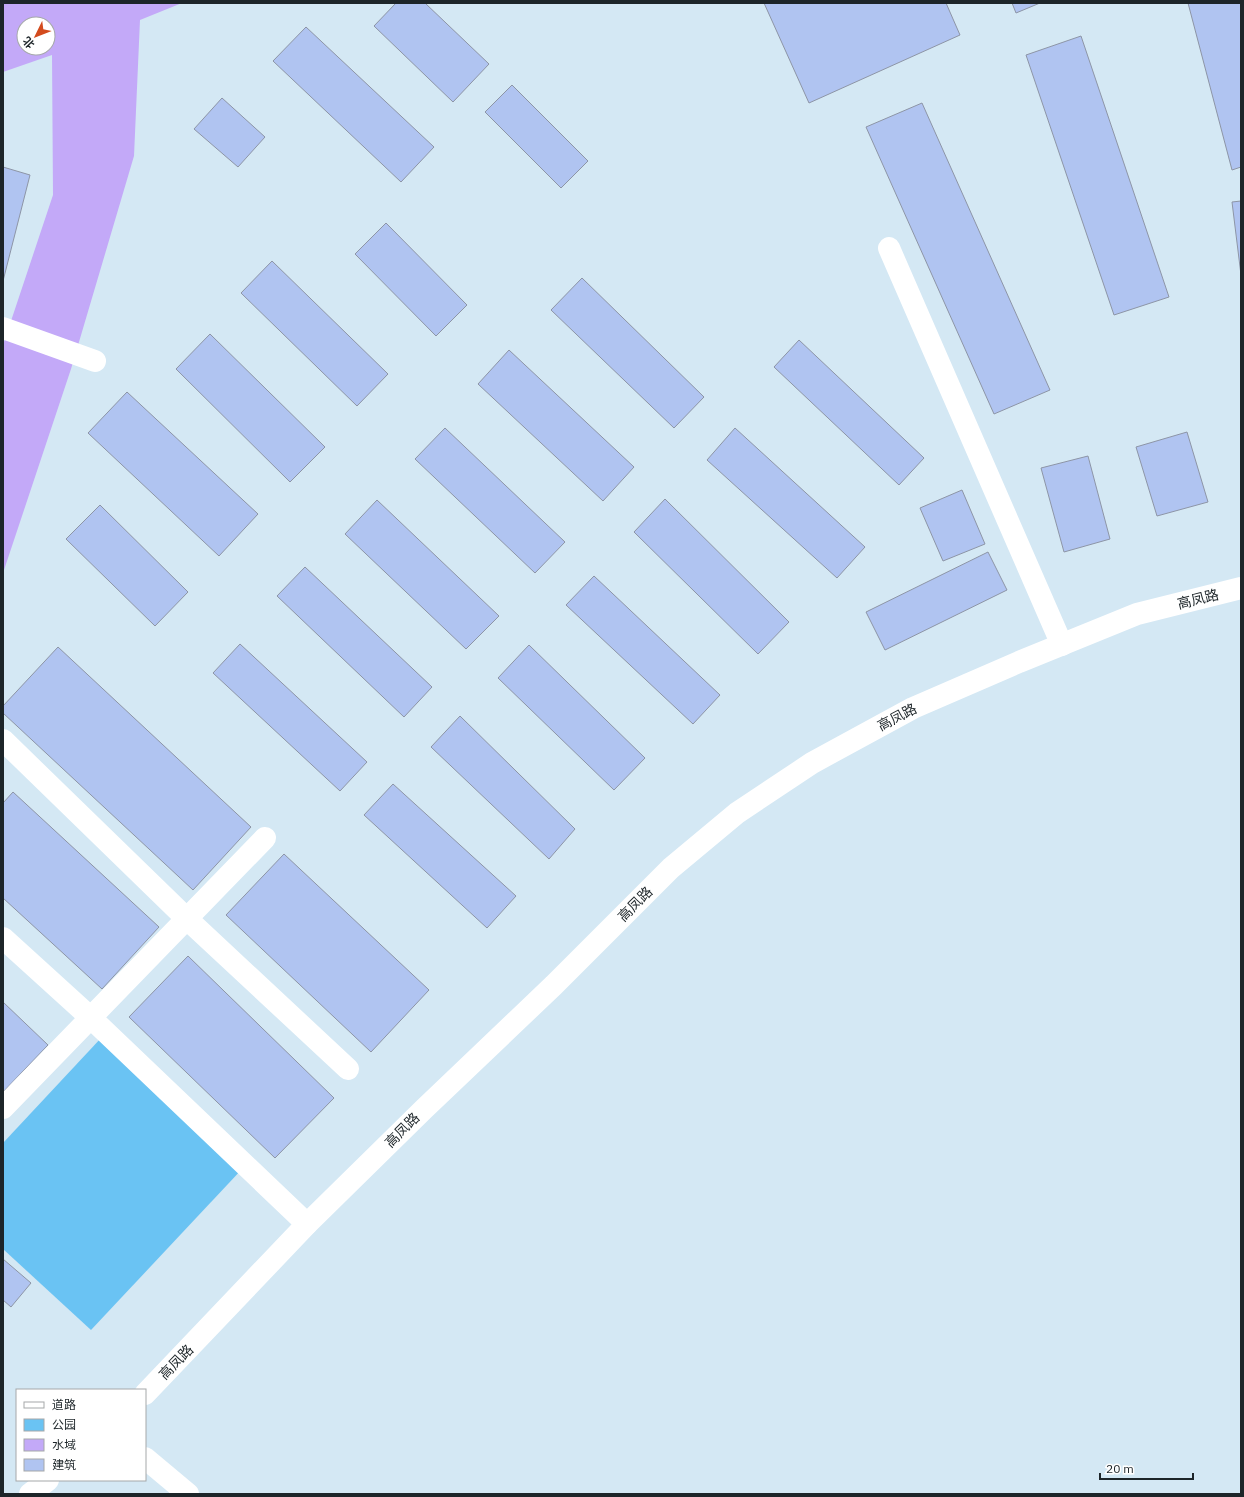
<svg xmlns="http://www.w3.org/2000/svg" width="1244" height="1497" font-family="'IBM Plex Sans','Noto Sans SC',sans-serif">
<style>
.green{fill:#6ac3f3}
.water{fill:#c3a9f8;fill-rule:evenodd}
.building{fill:#b0c4f1;stroke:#8d95a6}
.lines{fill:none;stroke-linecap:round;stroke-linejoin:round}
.street{stroke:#fff;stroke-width:22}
.secondary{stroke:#fff;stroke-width:22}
.labels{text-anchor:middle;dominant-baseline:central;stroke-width:4;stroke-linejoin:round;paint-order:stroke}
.street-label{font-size:14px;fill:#1d2529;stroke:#fff}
</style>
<rect width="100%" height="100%" fill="#d4e8f4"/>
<path class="green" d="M 102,1037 L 243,1168 L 91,1330 L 3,1249 L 3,1143 Z"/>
<path class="water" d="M 3,3 L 182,3 L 140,20 L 134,156 L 71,369 L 3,573 L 3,345 L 53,195 L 52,55 L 3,72 ZM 24,24 L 48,24 L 48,48 L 24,48 Z"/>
<g class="building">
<path d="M 396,3 L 425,3 L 489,64 L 453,102 L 374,26 Z"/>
<path d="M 764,3 L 946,3 L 960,35 L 809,103 Z"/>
<path d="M 1012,3 L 1040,3 L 1016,13 Z"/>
<path d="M 1188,3 L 1241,3 L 1241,167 L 1232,170 Z"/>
<path d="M 306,27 L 434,147 L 401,182 L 273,61 Z"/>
<path d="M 1081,36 L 1169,297 L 1114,315 L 1026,55 Z"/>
<path d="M 512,85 L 588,161 L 561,188 L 485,112 Z"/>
<path d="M 222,98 L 265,137 L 238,167 L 194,129 Z"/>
<path d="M 922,103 L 1050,390 L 994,414 L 866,127 Z"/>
<path d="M 3,167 L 30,175 L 3,281 Z"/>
<path d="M 1241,201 L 1241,275 L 1232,202 Z"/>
<path d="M 386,223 L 467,305 L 436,336 L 355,254 Z"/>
<path d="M 272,261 L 388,374 L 357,406 L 241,293 Z"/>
<path d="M 582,278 L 704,397 L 674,428 L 551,310 Z"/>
<path d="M 210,334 L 325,447 L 290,482 L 176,369 Z"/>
<path d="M 799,340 L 924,458 L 899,485 L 774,367 Z"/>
<path d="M 509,350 L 634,467 L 603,501 L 478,384 Z"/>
<path d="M 127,392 L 258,514 L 219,556 L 88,433 Z"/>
<path d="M 445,428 L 565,542 L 535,573 L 415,459 Z"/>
<path d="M 735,428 L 865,547 L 837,578 L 707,460 Z"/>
<path d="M 1187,432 L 1208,502 L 1157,516 L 1136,447 Z"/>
<path d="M 1088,456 L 1110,539 L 1064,552 L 1041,468 Z"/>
<path d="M 962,490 L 985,544 L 943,561 L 920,508 Z"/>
<path d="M 665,499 L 789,622 L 758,654 L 634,532 Z"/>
<path d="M 377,500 L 499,616 L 466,649 L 345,534 Z"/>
<path d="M 100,505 L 188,592 L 155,626 L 66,539 Z"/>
<path d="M 988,552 L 1007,590 L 885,650 L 866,612 Z"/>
<path d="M 305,567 L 432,687 L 404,717 L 277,596 Z"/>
<path d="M 594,576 L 720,695 L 693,724 L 566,605 Z"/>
<path d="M 240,644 L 367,762 L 340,791 L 213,673 Z"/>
<path d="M 529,645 L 645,758 L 614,790 L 498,678 Z"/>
<path d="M 58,647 L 251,827 L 193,890 L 3,713 L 3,706 Z"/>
<path d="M 460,716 L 575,829 L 549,859 L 431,747 Z"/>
<path d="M 393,784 L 516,896 L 487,928 L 364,815 Z"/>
<path d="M 13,792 L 159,927 L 102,989 L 3,898 L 3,803 Z"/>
<path d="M 284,854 L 429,990 L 371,1052 L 226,915 Z"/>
<path d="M 188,956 L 334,1098 L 275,1158 L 129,1017 Z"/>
<path d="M 3,1002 L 48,1045 L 3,1092 Z"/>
<path d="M 3,1259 L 31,1283 L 11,1307 L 3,1300 Z"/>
</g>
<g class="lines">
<g class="street">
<path d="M 889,248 L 1062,645"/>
<path d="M 3,328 L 95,361"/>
<path d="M 3,740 L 186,918 L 348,1069"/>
<path d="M 3,938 L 91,1018 L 307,1224"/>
<path d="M 3,1108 L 265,838"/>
<path d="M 145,1458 L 188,1494"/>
</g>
<g class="secondary">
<path d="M 145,1394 L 307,1224 L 424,1109 L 554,985 L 671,868 L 737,813 L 812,763 L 913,708 L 1019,662 L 1137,614 L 1241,588"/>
<path d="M 30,1494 L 48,1480"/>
</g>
</g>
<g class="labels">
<g class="street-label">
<text transform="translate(1198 599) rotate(-14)">高凤路</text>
<text transform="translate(897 717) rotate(-28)">高凤路</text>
<text transform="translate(635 904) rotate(-45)">高凤路</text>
<text transform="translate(402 1130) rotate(-45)">高凤路</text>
<text transform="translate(176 1362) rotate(-46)">高凤路</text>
</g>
</g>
<rect width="1244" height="1497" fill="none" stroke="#1d2529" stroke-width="8"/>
<rect x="16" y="1389" width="130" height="92" fill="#ffffff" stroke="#a5a8a9"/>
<rect x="24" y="1402" width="20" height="6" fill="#ffffff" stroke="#a5a8a9"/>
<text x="52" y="1409" font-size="12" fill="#1d2529">道路</text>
<rect x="24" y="1419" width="20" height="12" fill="#6ac3f3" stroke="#a5a8a9"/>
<text x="52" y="1429" font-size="12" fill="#1d2529">公园</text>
<rect x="24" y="1439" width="20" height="12" fill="#c3a9f8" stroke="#a5a8a9"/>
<text x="52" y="1449" font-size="12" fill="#1d2529">水域</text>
<rect x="24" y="1459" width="20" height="12" fill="#b0c4f1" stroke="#a5a8a9"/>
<text x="52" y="1469" font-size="12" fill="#1d2529">建筑</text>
<g transform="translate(36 36) rotate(227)"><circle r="19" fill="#ffffff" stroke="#a5a8a9"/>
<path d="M0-3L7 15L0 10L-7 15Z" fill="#d34b1e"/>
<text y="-6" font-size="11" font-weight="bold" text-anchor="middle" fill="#1d2529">北</text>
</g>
<path d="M1100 1473v6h93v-6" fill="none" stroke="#1d2529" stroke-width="2"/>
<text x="1106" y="1473" font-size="12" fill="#1d2529" stroke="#ffffff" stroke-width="3" paint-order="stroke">20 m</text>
</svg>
